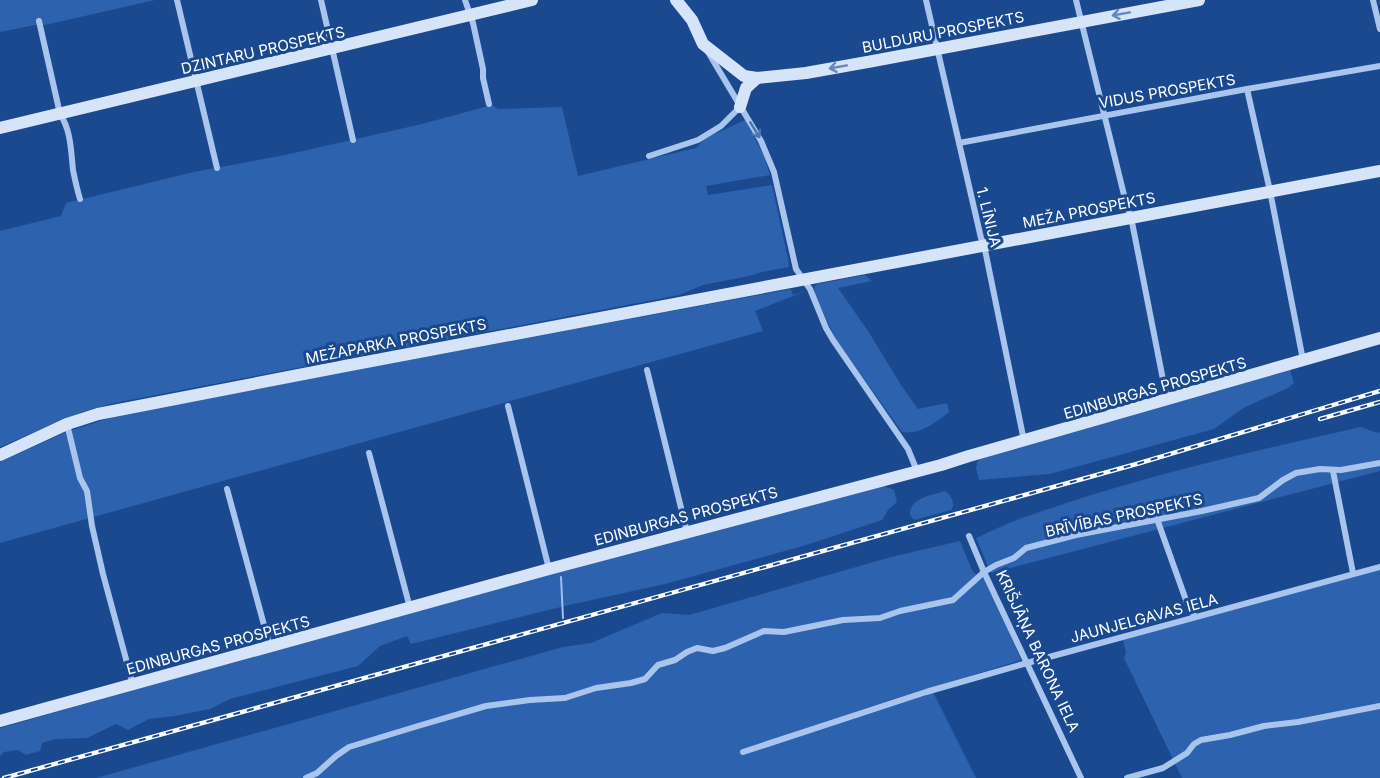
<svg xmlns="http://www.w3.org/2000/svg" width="1380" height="778" font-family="Inter,sans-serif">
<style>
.green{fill:#2d62ae}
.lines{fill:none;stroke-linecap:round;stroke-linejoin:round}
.stream{stroke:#9cc0f1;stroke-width:2}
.street{stroke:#a9c5ee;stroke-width:6}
.secondary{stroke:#d6e4fa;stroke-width:12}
.rail-casing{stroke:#fff;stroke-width:4.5}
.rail{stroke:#1a4990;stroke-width:2;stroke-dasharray:7;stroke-linecap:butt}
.oneway{stroke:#6587ba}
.oneway2{stroke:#4c74b1}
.labels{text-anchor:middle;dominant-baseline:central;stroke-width:6;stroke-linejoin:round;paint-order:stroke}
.street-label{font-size:15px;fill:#fff;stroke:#1a4990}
</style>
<rect width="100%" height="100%" fill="#1a4990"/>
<g class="green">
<path d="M 0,0 L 155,0 L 45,25 L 35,25 L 0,32 Z"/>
<path d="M 492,105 L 498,109 L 562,107 L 578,176 L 696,148 L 706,138 L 745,120 L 764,156 L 770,175 L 706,186 L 708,195 L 772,185 L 788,259 L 789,267 L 762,272 L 749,276 L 703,285 L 679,295 L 114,403 L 82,412 L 0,447 L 0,231 L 61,216 L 66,203 L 194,172 L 285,155 L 422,124 Z"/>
<path d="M 865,275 L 872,281 L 838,288 L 868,331 L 901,385 L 918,409 L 947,403 L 949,412 C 935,423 920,435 902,432 L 837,341 L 816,298 L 814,288 L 817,284 Z"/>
<path d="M 791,289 L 793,295 L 806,291 L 755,311 L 763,331 L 0,543 L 0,462 L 66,432 L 128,412 Z"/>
<path d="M 1289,367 L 1294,383 L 1288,388 L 1245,407 L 1214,429 L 1050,474 L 979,480 L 976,468 L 977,462 L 980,459 Z"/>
<path d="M 1361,427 L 1377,433 L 1380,432 L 1380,471 L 991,573 L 976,538 C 994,530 1012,521 1031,515 C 1138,477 1250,452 1361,427 Z"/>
<path d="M 881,485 L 894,490 L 897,502 L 888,510 L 882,520 L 803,546 L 665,584 L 569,605 L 411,644 L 407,636 L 380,646 L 358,666 L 230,699 L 210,709 L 175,716 L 149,719 L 128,730 L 116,724 L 87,738 L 55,739 L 42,743 L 40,751 L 26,755 L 18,750 L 4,752 L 0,756 L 0,728 L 393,617 Z"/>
<path d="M 945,491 C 951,495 956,504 951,510 L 914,520 L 910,515 C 910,497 931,496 945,491 Z"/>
<path d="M 960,541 L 972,570 L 978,577 L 984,572 L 1021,660 L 931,688 L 976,778 L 96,778 L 563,647 L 591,643 L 662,613 L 689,615 L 891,557 Z"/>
<path d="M 1380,567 L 1380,778 L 1182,778 L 1124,658 L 1126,653 L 1123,640 Z"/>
</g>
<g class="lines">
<path class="stream" d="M 561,577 L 563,618"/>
<g class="street">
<path d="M 177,0 L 217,168"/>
<path d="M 321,0 L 353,140"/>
<path d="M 465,0 L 473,23 L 483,69 L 483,78 L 489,104"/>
<path d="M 926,0 L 981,238 L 984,245 L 1024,441"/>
<path d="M 1076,0 L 1127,207 L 1131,217 L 1167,400"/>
<path d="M 1373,0 L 1380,29"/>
<path d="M 39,21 L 60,114 C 71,130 71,151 73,170 C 75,180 77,189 80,199"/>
<path d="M 708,52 L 761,141 L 774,172 L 796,269 L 810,289 L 826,328 L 833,340 L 908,449 L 917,471"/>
<path d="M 1247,89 L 1270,191 L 1303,360"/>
<path d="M 959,143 L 1247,89 L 1380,66"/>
<path d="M 649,156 L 698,140 L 721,126 L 740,107"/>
<path d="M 647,370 L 687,532"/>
<path d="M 508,406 L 549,569"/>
<path d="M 67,424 L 80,478 L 87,491 L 92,526 L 103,574 L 133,685"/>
<path d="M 369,453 L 410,608"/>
<path d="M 1333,471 L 1353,573"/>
<path d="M 227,489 L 270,647"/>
<path d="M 1157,519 L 1187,603 L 1195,617"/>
<path d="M 969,536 L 984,572 L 1081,778"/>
<path d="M 743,752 L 926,692 L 1027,663 L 1380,567"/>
<path d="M 306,778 L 317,773 L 336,756 L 349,747 L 418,726 L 486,706 L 530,700 L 565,698 L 596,688 L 631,683 L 645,679 L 658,665 L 675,660 L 687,652 L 697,648 L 713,651 L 725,648 L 764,631 L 784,632 L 843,620 L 880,618 L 900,611 L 953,600 L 984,572 L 996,565 L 1014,558 L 1026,548 L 1076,535 L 1202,511 L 1259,498 L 1283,480 L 1296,473 L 1320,469 L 1341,470 L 1380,463"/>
<path d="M 1127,778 L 1163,768 L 1187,753 L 1194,744 L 1201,740 L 1230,735 L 1264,726 L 1298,722 L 1380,706"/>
</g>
<g class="secondary">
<path d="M 676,0 L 692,20 L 703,44 L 744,76 L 757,78 L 806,73 L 873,61 L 1199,0"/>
<path d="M 740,107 L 746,88 L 757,78"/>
<path d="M 0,128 L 532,0"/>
<path d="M 0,455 L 67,424 L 98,414 L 345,366 L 1380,171"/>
<path d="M 0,721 L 549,569 L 941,465 L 969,456 L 1380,338"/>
</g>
<g class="rail-casing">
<g id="rail">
<path d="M 1320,419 L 1380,402"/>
<path d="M 4,778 L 1140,463 L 1380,391"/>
</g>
</g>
<use href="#rail" class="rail"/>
</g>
<defs><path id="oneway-shaft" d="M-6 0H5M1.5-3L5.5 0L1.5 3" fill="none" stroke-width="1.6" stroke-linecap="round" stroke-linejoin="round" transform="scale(1.5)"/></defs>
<g class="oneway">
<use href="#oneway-shaft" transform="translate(1121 14) rotate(170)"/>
<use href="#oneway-shaft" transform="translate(838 67) rotate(170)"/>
</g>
<use class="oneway2" href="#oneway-shaft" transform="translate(755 130) rotate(59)"/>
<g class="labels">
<g class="street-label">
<text transform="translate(943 32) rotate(-11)">BULDURU PROSPEKTS</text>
<text transform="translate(263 50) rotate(-13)">DZINTARU PROSPEKTS</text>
<text transform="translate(1167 91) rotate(-10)">VIDUS PROSPEKTS</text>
<text transform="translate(1089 210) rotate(-11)">MEŽA PROSPEKTS</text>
<text transform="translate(989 217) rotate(76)">1. LĪNIJA</text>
<text transform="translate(396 341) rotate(-11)">MEŽAPARKA PROSPEKTS</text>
<text transform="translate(1155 388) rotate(-16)">EDINBURGAS PROSPEKTS</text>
<text transform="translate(1124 515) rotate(-12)">BRĪVĪBAS PROSPEKTS</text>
<text transform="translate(686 516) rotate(-15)">EDINBURGAS PROSPEKTS</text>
<text transform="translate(1144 618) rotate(-15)">JAUNJELGAVAS IELA</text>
<text transform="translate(218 645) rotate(-15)">EDINBURGAS PROSPEKTS</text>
<text transform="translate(1038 651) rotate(65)">KRIŠJĀŅA BARONA IELA</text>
</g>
</g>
</svg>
